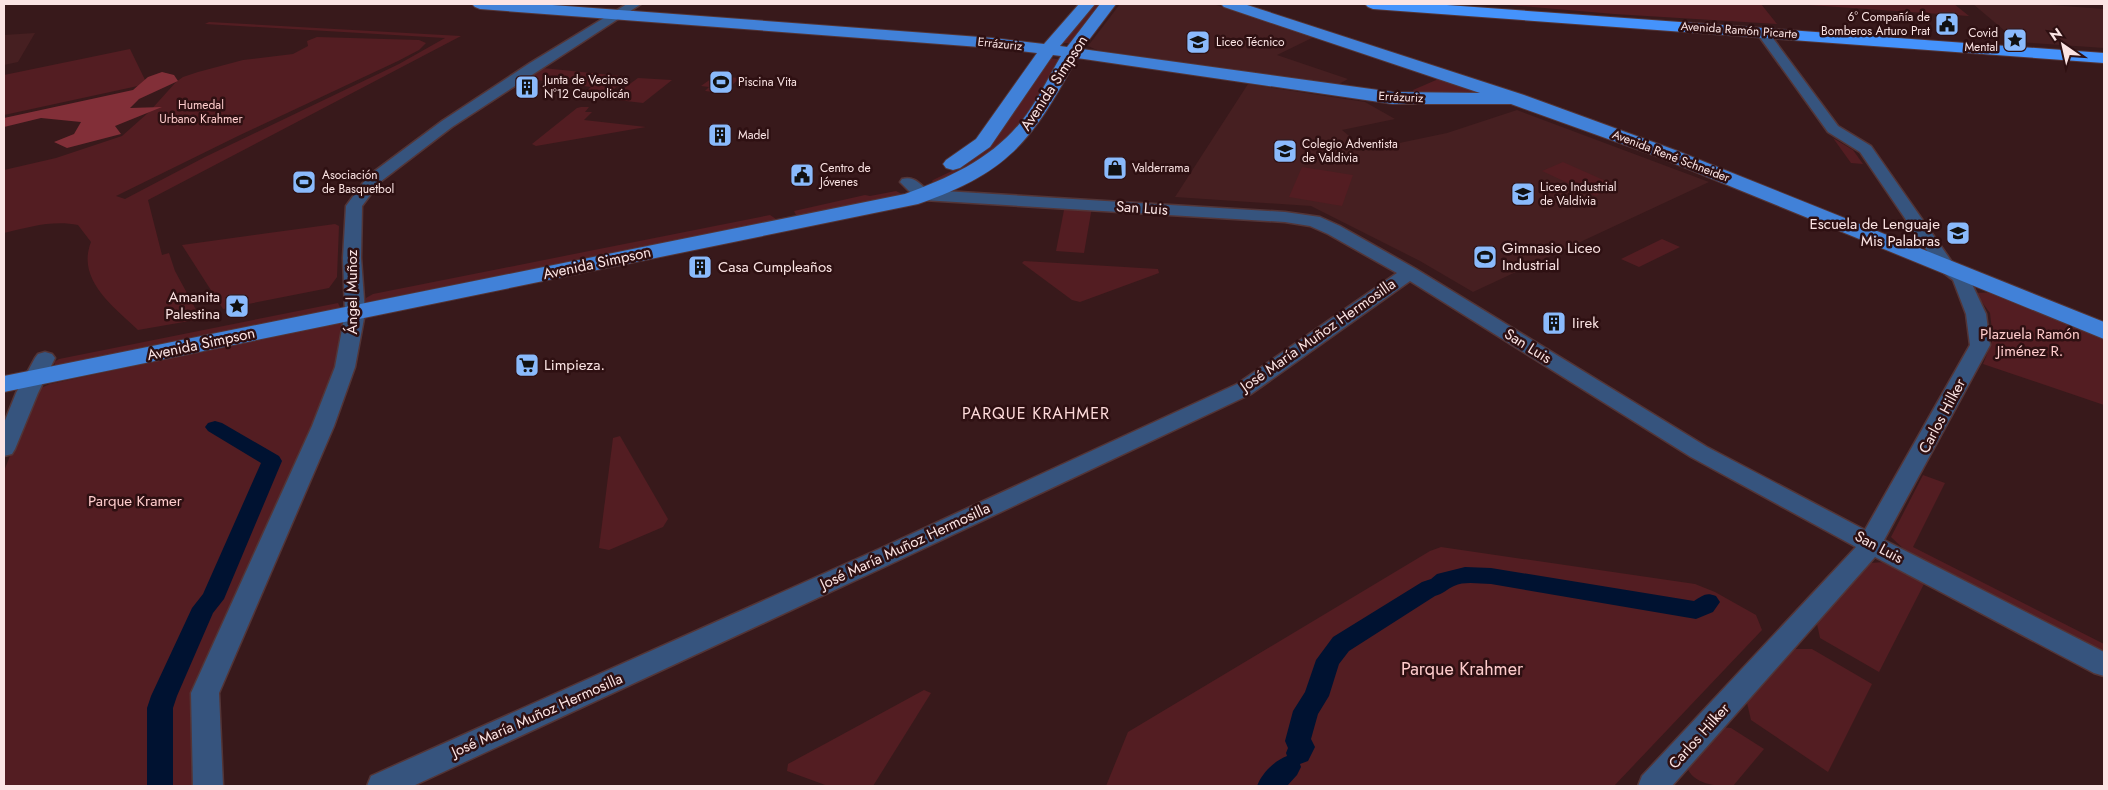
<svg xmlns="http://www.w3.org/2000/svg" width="2108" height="790" font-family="Jost,sans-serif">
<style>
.built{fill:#461f21}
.green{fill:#531d22}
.forest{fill:#822f38}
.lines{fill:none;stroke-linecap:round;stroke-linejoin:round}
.canal{fill:#001231;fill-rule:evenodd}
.minor-casing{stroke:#533537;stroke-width:3}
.major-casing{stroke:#533537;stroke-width:2}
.highway-casing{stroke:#533537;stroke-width:2}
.minor{fill:#36547e;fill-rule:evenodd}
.major{fill:#4181d8;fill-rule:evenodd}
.highway{fill:#4593fc;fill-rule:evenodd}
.labels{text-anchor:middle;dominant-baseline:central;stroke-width:5;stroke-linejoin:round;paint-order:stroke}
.far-poi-label{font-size:12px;fill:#fbe4e4;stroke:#2e1012;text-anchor:start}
.far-street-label{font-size:12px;fill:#fbe4e4;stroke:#2e1012}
.far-park-label{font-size:12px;fill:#fecccc;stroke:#2e1012}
.street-label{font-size:15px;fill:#fbe4e4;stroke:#2e1012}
.poi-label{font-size:15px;fill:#fbe4e4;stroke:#2e1012;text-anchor:start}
.park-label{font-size:15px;fill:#fecccc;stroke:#2e1012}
.neighbourhood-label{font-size:16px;letter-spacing:1px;fill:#fddada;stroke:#2e1012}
.near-park-label{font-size:18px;fill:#fecccc;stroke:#2e1012}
</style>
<rect width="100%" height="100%" fill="#38191b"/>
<g class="built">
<path d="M 1120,4 L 1213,4 L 1314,37 L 1277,55 L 1348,79 L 1337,85 L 1097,50 L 1088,46 Z"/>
<path d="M 1973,4 L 2038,4 L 2104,9 L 2104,48 L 2018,42 Z"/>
<path d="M 35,33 L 18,62 L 4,65 L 4,35 Z"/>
<path d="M 1248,84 L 1365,102 L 1395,119 L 1342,130 L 1366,150 L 1447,133 L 1517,110 L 1709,182 L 1473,292 L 1420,261 L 1311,206 L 1175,197 Z"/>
</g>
<g class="green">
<path d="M 1090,4 L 1104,4 L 1074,43 L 1063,43 L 1061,42 Z"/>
<path d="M 1497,4 L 1761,4 L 1777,24 L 1614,14 Z"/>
<path d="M 1794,4 L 1954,4 L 1969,16 Z"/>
<path d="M 209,22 L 461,36 L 148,200 L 162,255 L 169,253 L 175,271 L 201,319 L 138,330 C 114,307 76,280 91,242 L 78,225 C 53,220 29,227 4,233 L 4,170 L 56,158 L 122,136 L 149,112 L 176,82 L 183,77 L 198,72 L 243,60 L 293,54 L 308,46 L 307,41 L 317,37 L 419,40 L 426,43 L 419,50 L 398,61 L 238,136 L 116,196 L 125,199 L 205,157 L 399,64 L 445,38 L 205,24 Z"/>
<path d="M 130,49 L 147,84 L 4,115 L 4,75 Z"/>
<path d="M 1050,58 L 1062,60 L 1010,138 L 982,159 L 933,183 L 932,181 L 933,180 L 956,169 L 973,158 Z"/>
<path d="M 543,68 L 630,77 L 599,100 L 577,99 L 591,87 L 529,79 Z"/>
<path d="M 715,76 L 740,78 L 723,93 L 705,91 L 709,87 L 701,86 Z"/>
<path d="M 1443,77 L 1494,93 L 1415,94 L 1413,90 Z"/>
<path d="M 638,78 L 672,80 L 643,103 L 609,99 Z"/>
<path d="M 581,107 L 589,107 L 585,112 L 592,112 L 584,120 L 646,127 L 536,146 L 532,144 L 577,108 Z"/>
<path d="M 1833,138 L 1853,150 L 1863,164 L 1851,163 Z"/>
<path d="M 1563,162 L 1617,186 L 1596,196 L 1542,171 Z"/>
<path d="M 1302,167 L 1353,175 L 1342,206 L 1289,197 Z"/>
<path d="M 896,191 L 902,194 L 900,196 L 797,217 L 794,211 L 865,195 L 870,196 Z"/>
<path d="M 1065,205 L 1092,207 L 1084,253 L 1056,251 Z"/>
<path d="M 770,215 L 776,219 L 773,221 L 366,302 L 366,298 L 373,294 Z"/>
<path d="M 335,224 L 339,226 L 337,277 L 329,288 L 223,309 L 182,245 Z"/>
<path d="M 1662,239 L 1680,247 L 1639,267 L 1621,259 Z"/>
<path d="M 1024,261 L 1158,269 L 1159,273 L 1080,302 L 1072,300 L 1022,263 Z"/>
<path d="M 1997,292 L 2104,336 L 2104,405 L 1983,364 L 1993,339 L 1990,313 L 1975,293 Z"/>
<path d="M 338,303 L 340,307 L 334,312 L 56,368 L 54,362 L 59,359 Z"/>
<path d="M 348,320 L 335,376 L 191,701 L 193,786 L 4,786 L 4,471 L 36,390 L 50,384 Z"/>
<path d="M 620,436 L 668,519 L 663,527 L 609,550 L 599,548 L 613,438 Z"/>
<path d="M 1923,475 L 1945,483 L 1913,547 L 2104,644 L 2104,655 L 1910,555 L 1891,537 Z"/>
<path d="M 1441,547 L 1695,584 L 1715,592 L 1756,615 L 1762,630 L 1614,786 L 1106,786 L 1128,732 L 1430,551 Z"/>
<path d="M 1885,562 L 1925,582 L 1879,672 L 1820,638 L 1817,624 L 1869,563 Z"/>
<path d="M 1795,649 L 1812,649 L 1872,684 L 1828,772 L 1751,720 L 1747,703 Z"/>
<path d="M 924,690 L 931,693 L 873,786 L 828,786 L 787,771 L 788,764 Z"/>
<path d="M 1720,727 L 1731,728 L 1764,749 L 1733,786 C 1715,786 1694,785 1686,766 Z"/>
</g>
<path class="forest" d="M 162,72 L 174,75 L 178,81 L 139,99 L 130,108 L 162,107 L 115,126 L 121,134 L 67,148 L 54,142 L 74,134 L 81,122 L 41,118 L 4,127 L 4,118 L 133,90 L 148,77 Z"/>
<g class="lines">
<g class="canal">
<path d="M 215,421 L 222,423 L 279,456 L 282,461 L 224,599 L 213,613 L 177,696 L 173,708 L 173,786 L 147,786 L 147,708 L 151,696 L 192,608 L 203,594 L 261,463 L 208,431 L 205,427 L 208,423 Z"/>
<path d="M 1465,567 L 1491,568 L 1694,601 C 1703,596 1705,592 1716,596 L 1720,602 L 1713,612 L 1696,619 L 1491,584 C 1479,584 1465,581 1454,586 C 1447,589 1443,594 1435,596 L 1349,651 L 1339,664 L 1329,696 L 1318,714 L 1311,739 L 1315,747 L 1308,761 L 1300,764 L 1301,767 L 1297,775 L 1287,786 L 1257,786 C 1262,773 1274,761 1287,756 L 1286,753 L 1288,748 L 1285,741 L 1293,711 L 1305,692 L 1316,660 L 1333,637 L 1422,582 L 1431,579 L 1437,574 Z"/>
</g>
<g class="minor-casing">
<g id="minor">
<path d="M 627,4 L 641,4 L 452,127 L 380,182 L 362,206 L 361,258 L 365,313 L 355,367 L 334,426 L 219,693 L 223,786 L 193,786 L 191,693 L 312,426 L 335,367 L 345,313 L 343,258 L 346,206 L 368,176 L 442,121 L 530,63 Z"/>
<path d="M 1762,28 L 1766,29 L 1838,126 L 1871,146 L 1952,262 L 1972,278 L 1971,282 L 1986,314 L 1990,345 L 1884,540 L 2104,652 L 2104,676 L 2094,673 L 1875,557 L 1672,786 L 1638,786 L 1642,776 L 1856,547 L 1691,457 L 1410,281 L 1251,394 L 897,561 L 413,786 L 367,786 L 371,776 L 879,549 L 1237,384 L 1397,273 L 1328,234 L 1310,226 L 1285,222 L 923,200 L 917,199 L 900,182 L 902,179 C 914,176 919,183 927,190 L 1285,212 L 1320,217 L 1340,226 L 1416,269 L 1707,447 L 1865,530 L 1970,345 L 1966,314 L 1953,280 L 1940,270 L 1860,152 L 1828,132 L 1756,32 Z"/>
<path d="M 45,352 L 52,354 L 55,358 L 38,393 L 15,449 L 12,454 L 4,456 L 4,423 L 16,393 L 35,358 L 38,354 Z"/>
</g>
</g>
<g class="major-casing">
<path id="major" d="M 472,4 L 539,4 L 993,38 L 1044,44 L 1079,4 L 1095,4 L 1060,46 L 1067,47 L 1100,4 L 1116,4 L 1082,49 L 1393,92 L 1480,93 L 1224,7 L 1221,4 L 1244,4 L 1524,95 L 1675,150 L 2104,322 L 2104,339 L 1661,158 L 1511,104 L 1393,104 L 1077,58 C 1032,141 1009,172 918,204 L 4,392 L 4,376 L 905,194 C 949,178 991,159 1021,122 C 1037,102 1048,78 1061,56 L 1053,55 L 990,147 L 960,168 L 953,170 L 946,168 L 943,164 L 946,160 L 976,139 L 1037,53 L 993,48 L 480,9 L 475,7 Z"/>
</g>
<g class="highway-casing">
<path id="highway" d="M 1365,4 L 1433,4 L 2104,53 L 2104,63 L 1373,9 L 1368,7 Z"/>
</g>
<use href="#minor" class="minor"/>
<use href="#major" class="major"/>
<use href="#highway" class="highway"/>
</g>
<defs>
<g id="civic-square" transform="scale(1.25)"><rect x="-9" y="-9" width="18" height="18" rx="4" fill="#8abafc" stroke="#2e1012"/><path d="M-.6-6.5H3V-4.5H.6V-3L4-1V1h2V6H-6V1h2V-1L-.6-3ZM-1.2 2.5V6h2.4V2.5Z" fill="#111"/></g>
<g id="sight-square" transform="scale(1.25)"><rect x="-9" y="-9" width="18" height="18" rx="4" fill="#8abafc" stroke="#2e1012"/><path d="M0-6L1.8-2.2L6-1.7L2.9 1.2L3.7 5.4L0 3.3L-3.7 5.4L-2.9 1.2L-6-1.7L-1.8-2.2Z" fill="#111"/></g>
<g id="school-square" transform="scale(1.25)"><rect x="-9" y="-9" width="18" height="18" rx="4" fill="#8abafc" stroke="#2e1012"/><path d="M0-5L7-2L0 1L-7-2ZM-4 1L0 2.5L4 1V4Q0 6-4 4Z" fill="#111"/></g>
<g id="stadium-square" transform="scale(1.25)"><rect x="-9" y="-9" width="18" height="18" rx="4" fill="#8abafc" stroke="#2e1012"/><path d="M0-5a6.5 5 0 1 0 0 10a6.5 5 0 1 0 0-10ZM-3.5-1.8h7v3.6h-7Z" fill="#111"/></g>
<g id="building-square" transform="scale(1.25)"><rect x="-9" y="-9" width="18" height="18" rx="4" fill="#8abafc" stroke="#2e1012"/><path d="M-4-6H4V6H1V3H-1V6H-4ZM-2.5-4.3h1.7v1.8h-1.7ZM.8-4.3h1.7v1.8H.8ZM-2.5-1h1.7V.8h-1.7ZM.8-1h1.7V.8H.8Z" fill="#111"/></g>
<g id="shop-square" transform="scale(1.25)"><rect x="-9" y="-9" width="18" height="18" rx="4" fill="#8abafc" stroke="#2e1012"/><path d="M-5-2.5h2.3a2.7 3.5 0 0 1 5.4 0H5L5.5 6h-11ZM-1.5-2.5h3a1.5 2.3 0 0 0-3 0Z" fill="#111"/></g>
<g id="supermarket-square" transform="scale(1.25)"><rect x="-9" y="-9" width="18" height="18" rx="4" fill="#8abafc" stroke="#2e1012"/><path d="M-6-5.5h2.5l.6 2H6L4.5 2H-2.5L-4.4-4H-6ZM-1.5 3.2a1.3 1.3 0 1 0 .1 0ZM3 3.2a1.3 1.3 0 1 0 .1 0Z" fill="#111"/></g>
</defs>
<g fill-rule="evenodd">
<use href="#civic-square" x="1947" y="24"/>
<use href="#sight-square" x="2015" y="40"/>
<use href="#school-square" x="1198" y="42"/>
<use href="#stadium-square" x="721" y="82"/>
<use href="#building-square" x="527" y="87"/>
<use href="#building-square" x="720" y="135"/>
<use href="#school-square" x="1285" y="151"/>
<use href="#shop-square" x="1115" y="168"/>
<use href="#civic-square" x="802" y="175"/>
<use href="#stadium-square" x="304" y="182"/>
<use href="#school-square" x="1523" y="194"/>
<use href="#school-square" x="1958" y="233"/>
<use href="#stadium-square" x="1485" y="257"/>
<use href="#building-square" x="700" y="267"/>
<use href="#sight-square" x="237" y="306"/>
<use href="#building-square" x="1554" y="323"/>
<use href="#supermarket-square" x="527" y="365"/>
</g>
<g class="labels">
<g class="far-poi-label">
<text x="1930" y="17" text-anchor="end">6° Compañía de<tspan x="1930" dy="14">Bomberos Arturo Prat</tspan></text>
<text x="1998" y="33" text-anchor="end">Covid<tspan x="1998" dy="14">Mental</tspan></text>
<text x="1216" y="42">Liceo Técnico</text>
<text x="544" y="80">Junta de Vecinos<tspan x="544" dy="14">N°12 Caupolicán</tspan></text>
<text x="738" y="82">Piscina Vita</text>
<text x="738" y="135">Madel</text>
<text x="1302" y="144">Colegio Adventista<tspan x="1302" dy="14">de Valdivia</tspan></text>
<text x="820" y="168">Centro de<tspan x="820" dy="14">Jóvenes</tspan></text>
<text x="1132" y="168">Valderrama</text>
<text x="322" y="175">Asociación<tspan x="322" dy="14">de Basquetbol</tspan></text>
<text x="1540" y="187">Liceo Industrial<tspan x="1540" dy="14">de Valdivia</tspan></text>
</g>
<g class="far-street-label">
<text transform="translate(1739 30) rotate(4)">Avenida Ramón Picarte</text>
<text transform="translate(1000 44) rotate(6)">Errázuriz</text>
<text transform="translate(1401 97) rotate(3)">Errázuriz</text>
<text transform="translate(1671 156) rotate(21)">Avenida René Schneider</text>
</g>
<g class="far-park-label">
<text x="201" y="105">Humedal<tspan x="201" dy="14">Urbano Krahmer</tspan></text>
</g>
<g class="street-label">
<text transform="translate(1054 83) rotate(-57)">Avenida Simpson</text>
<text transform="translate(1142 208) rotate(4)">San Luis</text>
<text transform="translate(597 263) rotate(-12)">Avenida Simpson</text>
<text transform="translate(352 292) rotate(-90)">Ángel Muñoz</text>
<text transform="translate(1318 335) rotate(-35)">José María Muñoz Hermosilla</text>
<text transform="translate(201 344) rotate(-12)">Avenida Simpson</text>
<text transform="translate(1528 346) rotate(32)">San Luis</text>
<text transform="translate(1942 416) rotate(-62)">Carlos Hilker</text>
<text transform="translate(905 546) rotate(-25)">José María Muñoz Hermosilla</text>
<text transform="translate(1879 547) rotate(28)">San Luis</text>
<text transform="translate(537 715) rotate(-24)">José María Muñoz Hermosilla</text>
<text transform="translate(1699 736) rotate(-48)">Carlos Hilker</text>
</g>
<g class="poi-label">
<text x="1940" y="224" text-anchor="end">Escuela de Lenguaje<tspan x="1940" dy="17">Mis Palabras</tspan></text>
<text x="1502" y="248">Gimnasio Liceo<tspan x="1502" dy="17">Industrial</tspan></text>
<text x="718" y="267">Casa Cumpleaños</text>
<text x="220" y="297" text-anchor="end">Amanita<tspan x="220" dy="17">Palestina</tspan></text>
<text x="1572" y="323">Iirek</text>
<text x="544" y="365">Limpieza.</text>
</g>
<g class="park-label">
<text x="2030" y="334">Plazuela Ramón<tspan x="2030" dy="17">Jiménez R.</tspan></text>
<text x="135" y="501">Parque Kramer</text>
</g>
<g class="neighbourhood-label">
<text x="1036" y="413">PARQUE KRAHMER</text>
</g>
<g class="near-park-label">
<text x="1462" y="669">Parque Krahmer</text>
</g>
</g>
<rect width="2108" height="790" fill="none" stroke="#fbe4e4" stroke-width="10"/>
<g transform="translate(2063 45) rotate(326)" stroke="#2e1012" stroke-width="4" paint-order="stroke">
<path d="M0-4L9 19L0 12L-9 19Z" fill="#fbe4e4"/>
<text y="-8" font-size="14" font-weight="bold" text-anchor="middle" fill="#fbe4e4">N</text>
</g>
</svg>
